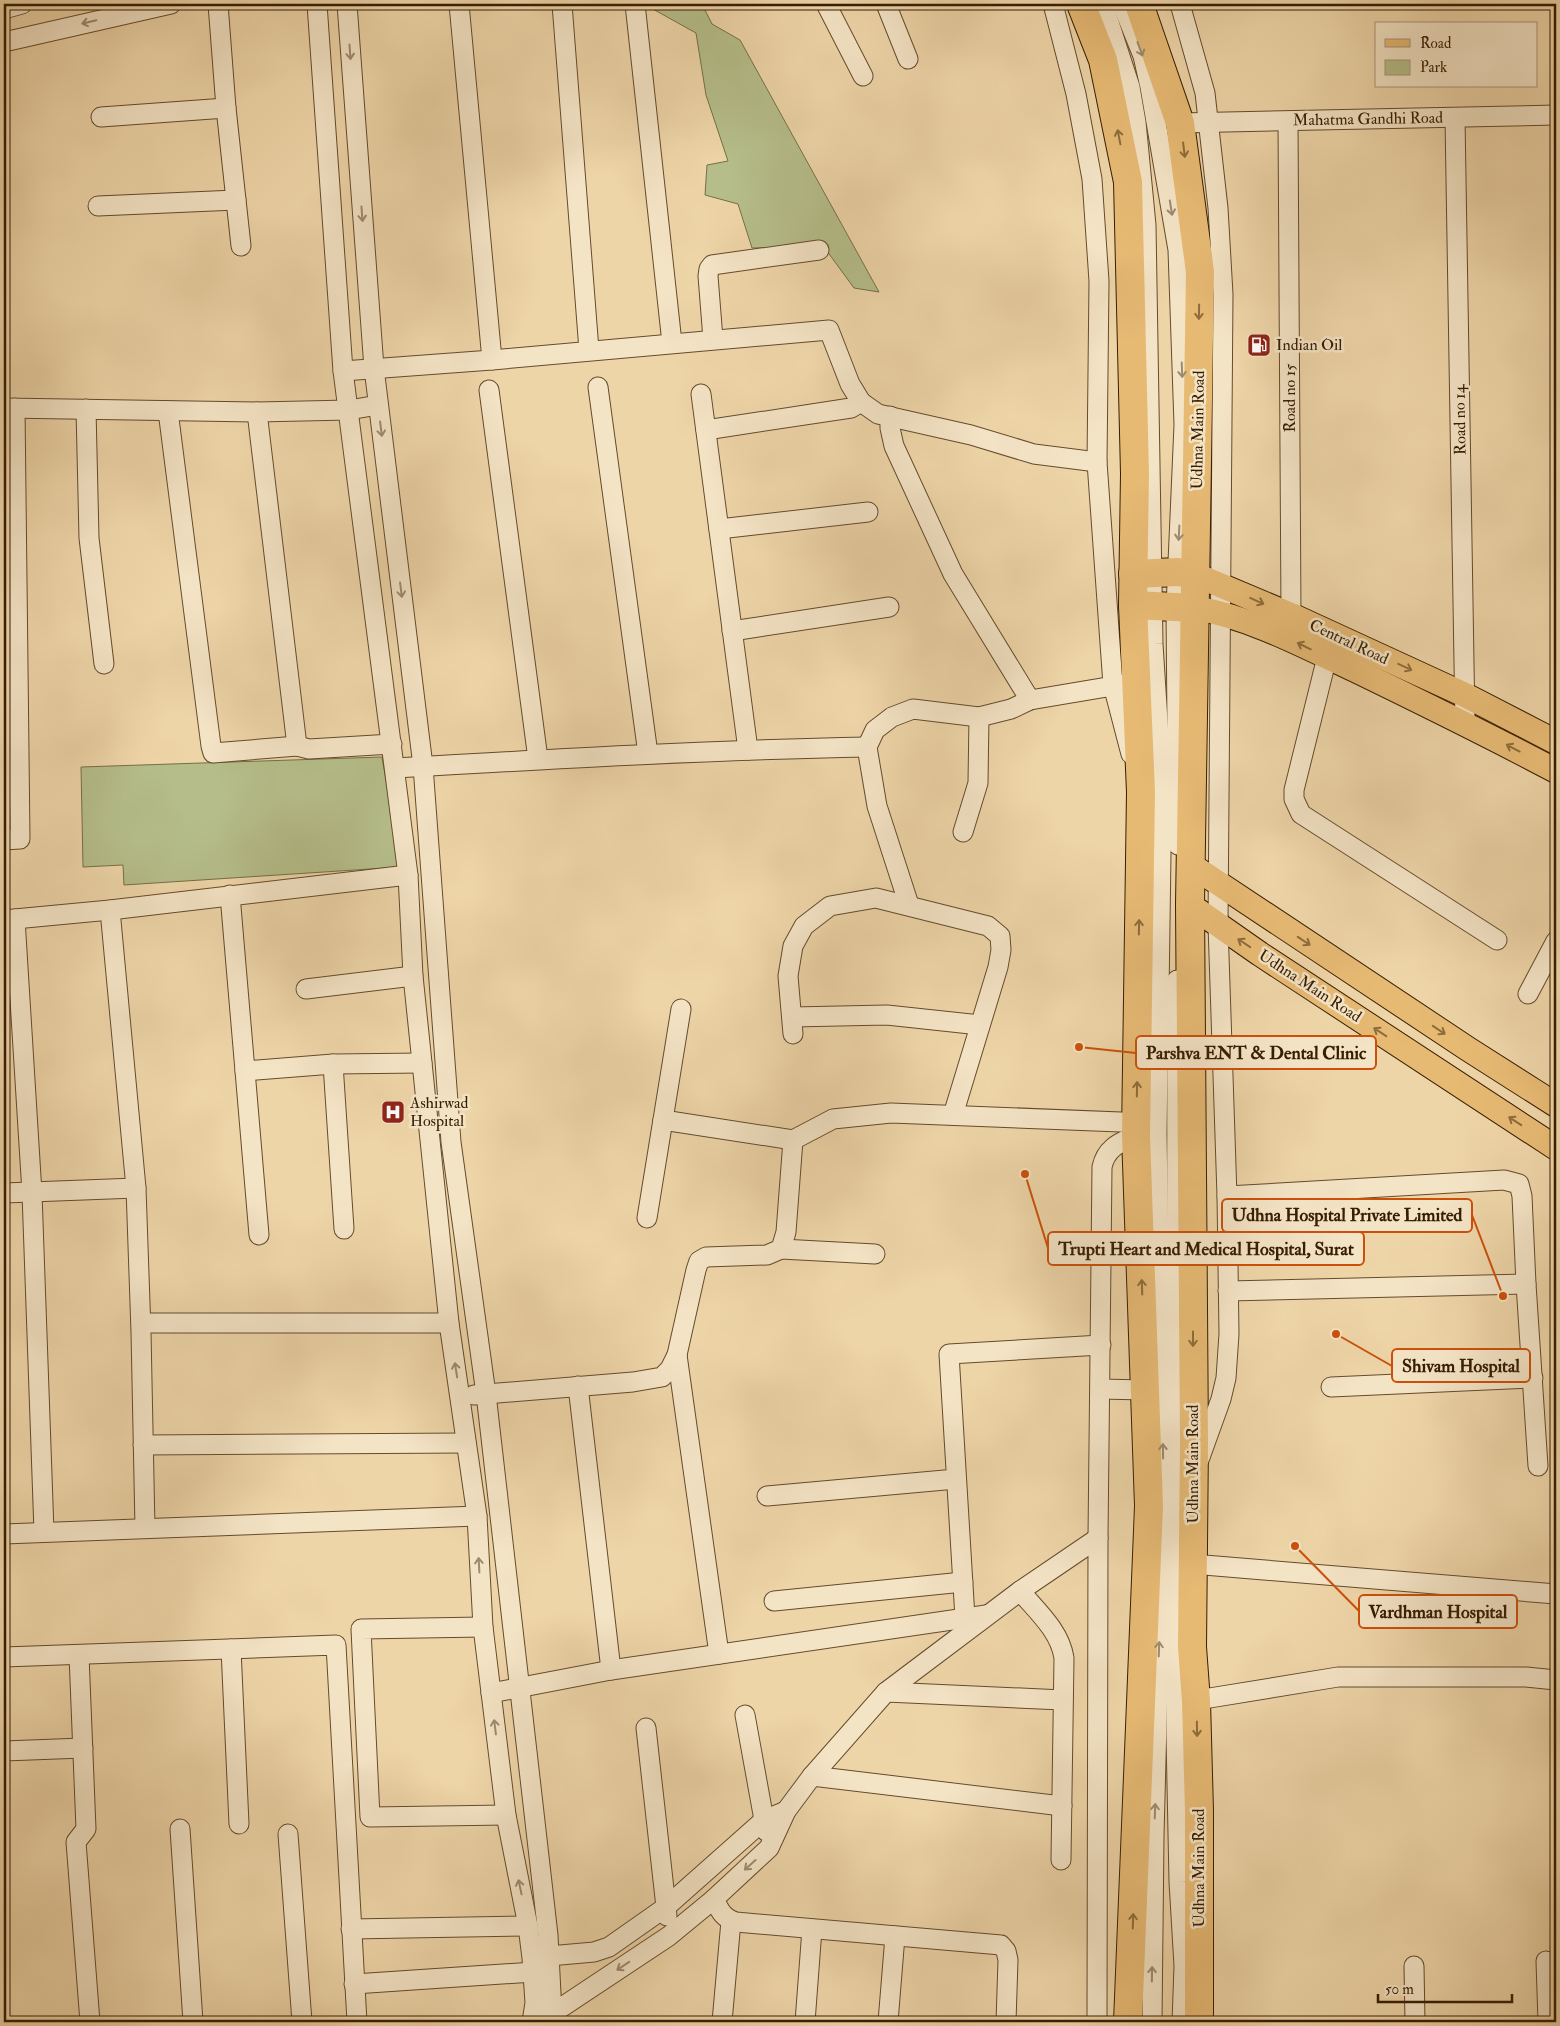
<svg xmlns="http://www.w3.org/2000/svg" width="1560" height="2026" font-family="'IM FELL Double Pica',serif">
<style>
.green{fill:#b5be8a;stroke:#766e46}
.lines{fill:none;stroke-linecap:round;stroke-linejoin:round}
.minor-casing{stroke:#644b2c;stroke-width:21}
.major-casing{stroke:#361d02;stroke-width:26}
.highway-casing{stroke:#361d02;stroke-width:30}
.minor{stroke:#f4e4c6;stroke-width:19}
.major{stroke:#e7ba74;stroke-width:24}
.highway{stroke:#e7ba74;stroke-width:28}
.oneway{stroke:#9e8a6e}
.oneway2{stroke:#8e6c3b}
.labels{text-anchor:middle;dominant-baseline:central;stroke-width:5;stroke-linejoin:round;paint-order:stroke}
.street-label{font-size:16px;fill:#361d02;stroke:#f4e4c6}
.poi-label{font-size:16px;fill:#361d02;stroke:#f4e4c6;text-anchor:start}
.leader{fill:none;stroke:#cd500a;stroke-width:2}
.callout-dot{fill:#cd500a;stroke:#f4e4c6;stroke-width:2}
.callout{fill:#f4e4c6;stroke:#cd500a;stroke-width:2}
.callout-label{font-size:18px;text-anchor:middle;font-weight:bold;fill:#361d02}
</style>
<rect width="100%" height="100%" fill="#eed5a8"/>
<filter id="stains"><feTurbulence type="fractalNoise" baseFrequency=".004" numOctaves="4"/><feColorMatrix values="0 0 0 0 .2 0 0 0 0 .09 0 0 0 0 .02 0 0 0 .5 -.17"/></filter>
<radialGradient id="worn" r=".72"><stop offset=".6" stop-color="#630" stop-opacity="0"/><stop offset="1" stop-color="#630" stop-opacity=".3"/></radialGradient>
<g class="green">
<path d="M 649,4 L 702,4 L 712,24 L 740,40 L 879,292 L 854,288 L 824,247 L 752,248 L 738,204 L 705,195 L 707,165 L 728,161 L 706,95 L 696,33 L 651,8 Z"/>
<path d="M 382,757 L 401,867 L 124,885 L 123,865 L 83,867 L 81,767 Z"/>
</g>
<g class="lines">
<g class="minor-casing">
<g id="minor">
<path d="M 218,4 L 226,108 L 241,246"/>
<path d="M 317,4 L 343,371 L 408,875 L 413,976 L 449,1323 L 477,1516 L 483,1627 L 506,1815 L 528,1926 L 532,1958 L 535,2003 L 532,2022"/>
<path d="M 347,4 L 374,368 L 423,766 L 451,1142 L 486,1394 L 548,1935 L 552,2013 L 551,2022"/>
<path d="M 459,4 L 492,360"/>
<path d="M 562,4 L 589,350"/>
<path d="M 635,4 L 672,343"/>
<path d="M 826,4 L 863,76"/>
<path d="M 886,4 L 908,59"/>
<path d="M 1053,4 L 1076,94 L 1092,179 L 1099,281 L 1097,462 L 1113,685 L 1131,754"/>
<path d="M 1103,4 L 1130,87 L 1136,122 L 1146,225 L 1153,644 L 1162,783 L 1157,1134 L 1163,1495 L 1154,1836 L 1152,2022"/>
<path d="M 1122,4 L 1143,56 L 1150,87 L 1178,250 L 1184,425 L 1176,608 L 1178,845"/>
<path d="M 1180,4 L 1205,93 L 1218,208 L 1223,294 L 1218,925 L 1227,1196 L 1229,1334 L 1226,1378 L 1221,1399 L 1199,1460"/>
<path d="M 4,9 L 22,4"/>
<path d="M 4,42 L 171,4"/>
<path d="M 101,117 L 226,108"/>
<path d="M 1455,118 L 1465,723"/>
<path d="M 1288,121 L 1291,615"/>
<path d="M 1180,123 L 1556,115"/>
<path d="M 98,206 L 236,200"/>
<path d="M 713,339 L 708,276 L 709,269 L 712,265 L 819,250"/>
<path d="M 343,371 L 492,360 L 829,330 L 850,384 L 861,402 L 878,414 L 971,435 L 1034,454 L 1097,462"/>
<path d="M 598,387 L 648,754"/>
<path d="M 489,390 L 538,759"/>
<path d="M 701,394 L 748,750"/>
<path d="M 4,408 L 257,412 L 349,410 L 378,405"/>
<path d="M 86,409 L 89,538 L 104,664"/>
<path d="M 168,411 L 211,746 L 213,753 L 297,746 L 309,749 L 392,744"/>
<path d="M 257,412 L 297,746"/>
<path d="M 890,416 L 890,428 L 894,446 L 953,574 L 1030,700"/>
<path d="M 706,430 L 851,408 L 861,402"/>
<path d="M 719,529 L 868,512"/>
<path d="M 732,631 L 889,607"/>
<path d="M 1327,657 L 1294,790 L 1294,799 L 1301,814 L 1497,940"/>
<path d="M 395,768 C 552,759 709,750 867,747"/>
<path d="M 963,832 L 978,783 L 979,717"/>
<path d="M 4,840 L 20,839 L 15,408"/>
<path d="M 230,895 L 259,1235"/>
<path d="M 909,905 L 877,806 L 867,747 L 875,730 L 892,717 L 913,709 L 979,717 L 1011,709 L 1030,700 L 1125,684"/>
<path d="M 110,910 L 136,1188 L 141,1332 L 145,1528"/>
<path d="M 15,919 L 32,1193 L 44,1532"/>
<path d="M 4,920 L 110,910 L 408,875"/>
<path d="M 1177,980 L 1176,1736 L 1179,1882 L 1184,1966 L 1182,2022"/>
<path d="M 306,989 L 413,976"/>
<path d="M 1528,994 L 1556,941"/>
<path d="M 792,1017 L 887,1015 L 980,1025"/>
<path d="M 793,1034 L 788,976 L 793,946 L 804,926 L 830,906 L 876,898 L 988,926 L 1000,936 L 1001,950 L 998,967 L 953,1115"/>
<path d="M 333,1064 L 344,1229"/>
<path d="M 245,1071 L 333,1064 L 422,1063"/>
<path d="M 663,1120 L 793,1140 L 833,1119 L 891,1113 L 1147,1123"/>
<path d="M 4,1193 L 136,1188"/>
<path d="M 1227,1196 L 1504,1180 L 1519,1184 L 1522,1196 L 1526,1284 L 1538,1466"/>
<path d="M 647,1218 L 681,1009"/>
<path d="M 781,1249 L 786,1232 L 793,1140"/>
<path d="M 1228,1291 L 1526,1284"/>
<path d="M 141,1323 L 449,1323"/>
<path d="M 677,1355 L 719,1654"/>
<path d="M 578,1386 L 611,1670"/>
<path d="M 1331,1387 L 1533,1378"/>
<path d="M 1101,1389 L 1145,1390"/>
<path d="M 474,1395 L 633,1382 L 662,1377 L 670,1369 L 677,1355 L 696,1270 L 699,1261 L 706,1257 L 767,1255 L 781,1249 L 875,1254"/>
<path d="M 143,1445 L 466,1443"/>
<path d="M 767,1496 L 956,1479"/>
<path d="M 4,1534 L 477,1516"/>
<path d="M 1192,1564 L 1556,1594"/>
<path d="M 1020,1591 C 1037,1611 1060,1631 1064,1658 L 1061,1860"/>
<path d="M 774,1601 L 963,1582"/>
<path d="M 965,1618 L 949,1354 L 1101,1345"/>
<path d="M 483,1627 L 361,1629 L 370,1817 L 506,1815"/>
<path d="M 231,1649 L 239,1824"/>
<path d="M 79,1655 L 86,1829 L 76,1842 L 90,2022"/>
<path d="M 4,1657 L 336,1645 L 357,2022"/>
<path d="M 886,1692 L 1063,1700"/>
<path d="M 491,1693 L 611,1670 L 986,1615"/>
<path d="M 1185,1702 L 1338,1677 L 1526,1677 L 1556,1680"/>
<path d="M 745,1715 L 766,1831"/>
<path d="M 646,1728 L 667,1916"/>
<path d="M 4,1751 L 83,1748"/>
<path d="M 812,1776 L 1062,1806"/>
<path d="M 180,1829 L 193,2022"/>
<path d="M 288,1834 L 302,2022"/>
<path d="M 714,1899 C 720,1911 723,1918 736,1922 L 1001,1945 L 1006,1951 L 1008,1960 L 1006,2022"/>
<path d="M 351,1929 L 528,1926"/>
<path d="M 538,1957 L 594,1952 L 609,1947 L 666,1907 L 764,1820 L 786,1811"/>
<path d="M 1546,1961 L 1548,2022"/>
<path d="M 1414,1966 L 1415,2022"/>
<path d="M 354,1984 L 534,1972"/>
<path d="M 544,2019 L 669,1936 L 714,1899 L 769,1848 L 786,1811 L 812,1776 L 886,1692 L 1020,1591 L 1098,1538"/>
<path d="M 722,2022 L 731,1921"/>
<path d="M 805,2022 L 812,1929"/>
<path d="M 888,2022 L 895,1936"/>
<path d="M 1097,2022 L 1098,1538 L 1102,1167 C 1106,1148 1119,1143 1136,1135"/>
</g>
</g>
<g class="major-casing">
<g id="major">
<path d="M 1196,575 L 1291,615 L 1465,695 L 1556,742"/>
<path d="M 1196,608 C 1252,618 1304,646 1355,670 C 1423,703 1490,736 1556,771"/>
<path d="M 1191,865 L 1468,1049 L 1556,1105"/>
<path d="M 1190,905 L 1260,954 L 1556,1148"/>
</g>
</g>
<g class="highway-casing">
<g id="highway">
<path d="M 1081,4 L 1103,60 L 1128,182 L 1135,474 L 1133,605 L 1141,792 L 1136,1135 L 1149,1506 L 1128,2022"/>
<path d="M 1139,4 L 1180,123 L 1200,272 L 1190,905 L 1194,1442 L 1192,1647 L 1196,1701 L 1199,1811 L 1199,2022"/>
<path d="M 1133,574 L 1178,572 L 1196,575"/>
<path d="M 1133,605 L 1196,608"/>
</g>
</g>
<use href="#minor" class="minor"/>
<use href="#major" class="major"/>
<use href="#highway" class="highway"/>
</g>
<defs><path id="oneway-shaft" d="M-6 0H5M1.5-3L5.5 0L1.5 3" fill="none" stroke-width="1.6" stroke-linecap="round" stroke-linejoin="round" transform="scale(1.25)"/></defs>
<g class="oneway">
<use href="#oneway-shaft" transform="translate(89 22) rotate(167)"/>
<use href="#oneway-shaft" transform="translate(1140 49) rotate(70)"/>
<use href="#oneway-shaft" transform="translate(350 52) rotate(86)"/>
<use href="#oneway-shaft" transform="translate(1171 208) rotate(81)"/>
<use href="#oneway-shaft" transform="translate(362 214) rotate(86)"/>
<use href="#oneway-shaft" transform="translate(1182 370) rotate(88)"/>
<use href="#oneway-shaft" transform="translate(381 429) rotate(83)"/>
<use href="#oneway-shaft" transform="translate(1179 533) rotate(93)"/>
<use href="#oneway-shaft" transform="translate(401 590) rotate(83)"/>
<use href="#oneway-shaft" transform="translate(456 1370) rotate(-99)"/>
<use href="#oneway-shaft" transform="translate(1163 1451) rotate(-91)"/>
<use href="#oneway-shaft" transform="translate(479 1565) rotate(-93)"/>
<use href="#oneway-shaft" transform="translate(1159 1649) rotate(-88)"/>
<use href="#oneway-shaft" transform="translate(495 1727) rotate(-97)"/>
<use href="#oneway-shaft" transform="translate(1155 1811) rotate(-88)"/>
<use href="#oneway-shaft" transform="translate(750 1865) rotate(138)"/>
<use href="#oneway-shaft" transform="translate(520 1887) rotate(-102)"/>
<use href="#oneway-shaft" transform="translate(623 1966) rotate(146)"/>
<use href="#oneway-shaft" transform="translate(1152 1974) rotate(-89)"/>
</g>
<g class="oneway2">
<use href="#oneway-shaft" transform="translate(1119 137) rotate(-101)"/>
<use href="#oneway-shaft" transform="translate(1184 150) rotate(83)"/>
<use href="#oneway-shaft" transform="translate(1199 312) rotate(91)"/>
<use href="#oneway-shaft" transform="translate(1257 601) rotate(24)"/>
<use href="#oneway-shaft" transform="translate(1304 646) rotate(-154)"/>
<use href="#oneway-shaft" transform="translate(1405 667) rotate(25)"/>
<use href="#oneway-shaft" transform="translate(1513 748) rotate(-152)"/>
<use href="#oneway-shaft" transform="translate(1139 927) rotate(-89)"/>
<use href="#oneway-shaft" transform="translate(1304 941) rotate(34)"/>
<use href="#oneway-shaft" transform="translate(1244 943) rotate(-146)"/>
<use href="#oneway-shaft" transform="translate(1439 1030) rotate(34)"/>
<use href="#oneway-shaft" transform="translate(1380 1032) rotate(-147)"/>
<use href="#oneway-shaft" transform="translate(1137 1089) rotate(-89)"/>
<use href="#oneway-shaft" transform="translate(1515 1121) rotate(-147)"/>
<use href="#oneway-shaft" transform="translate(1142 1287) rotate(-92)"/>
<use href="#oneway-shaft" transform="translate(1193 1339) rotate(90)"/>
<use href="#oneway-shaft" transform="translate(1197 1729) rotate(89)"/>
<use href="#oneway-shaft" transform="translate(1133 1921) rotate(-88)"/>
</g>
<defs>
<g id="fuel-square" transform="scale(1.25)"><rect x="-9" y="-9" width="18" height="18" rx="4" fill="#8f2418" stroke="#f4e4c6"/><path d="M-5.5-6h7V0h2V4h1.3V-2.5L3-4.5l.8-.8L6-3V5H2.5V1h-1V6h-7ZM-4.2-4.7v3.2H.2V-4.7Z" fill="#fff"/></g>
<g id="hospital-square" transform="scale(1.25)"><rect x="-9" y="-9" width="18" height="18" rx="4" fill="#8f2418" stroke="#f4e4c6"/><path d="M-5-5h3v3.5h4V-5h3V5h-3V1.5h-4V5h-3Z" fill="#fff"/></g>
</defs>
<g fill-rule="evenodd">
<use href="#fuel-square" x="1259" y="345"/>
<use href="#hospital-square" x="393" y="1112"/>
</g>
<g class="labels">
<g class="street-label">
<text transform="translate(1368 119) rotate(-1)">Mahatma Gandhi Road</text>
<text transform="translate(1290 398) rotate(-90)">Road no 15</text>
<text transform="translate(1460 420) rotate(-91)">Road no 14</text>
<text transform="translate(1198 430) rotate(-89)">Udhna Main Road</text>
<text transform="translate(1349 642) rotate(25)">Central Road</text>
<text transform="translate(1310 986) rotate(33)">Udhna Main Road</text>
<text transform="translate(1193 1464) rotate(-90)">Udhna Main Road</text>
<text transform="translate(1199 1868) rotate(-90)">Udhna Main Road</text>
</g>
<g class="poi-label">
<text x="1276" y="345">Indian Oil</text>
<text x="410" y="1103">Ashirwad<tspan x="410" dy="18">Hospital</tspan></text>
</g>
</g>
<path class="leader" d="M1079 1047L1136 1053M1503 1296L1472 1215M1025 1174L1048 1248M1336 1334L1392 1366M1295 1546L1359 1611"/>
<g class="callout-dot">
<circle cx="1079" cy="1047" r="5"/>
<circle cx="1503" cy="1296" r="5"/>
<circle cx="1025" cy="1174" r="5"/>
<circle cx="1336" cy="1334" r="5"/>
<circle cx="1295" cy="1546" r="5"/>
</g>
<g class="callout">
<rect x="1136" y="1036" width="240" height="33" rx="5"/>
<rect x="1222" y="1199" width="250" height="33" rx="5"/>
<rect x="1048" y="1232" width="316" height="33" rx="5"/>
<rect x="1392" y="1349" width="138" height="33" rx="5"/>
<rect x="1359" y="1595" width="158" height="33" rx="5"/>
</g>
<g class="callout-label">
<text x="1256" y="1059">Parshva ENT &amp; Dental Clinic</text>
<text x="1347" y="1221">Udhna Hospital Private Limited</text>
<text x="1206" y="1255">Trupti Heart and Medical Hospital, Surat</text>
<text x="1461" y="1372">Shivam Hospital</text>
<text x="1438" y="1618">Vardhman Hospital</text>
</g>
<rect width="1560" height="2026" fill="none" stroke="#eed5a8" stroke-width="20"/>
<rect x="5" y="5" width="1550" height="2016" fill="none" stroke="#361d02" stroke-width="2.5"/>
<rect x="10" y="10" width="1540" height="2006" fill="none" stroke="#361d02"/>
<rect x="1375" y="22" width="162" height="65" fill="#f4e4c6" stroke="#a89478"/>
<rect x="1385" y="39" width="25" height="8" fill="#e7ba74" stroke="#a89478"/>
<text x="1420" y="48" font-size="15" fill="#361d02">Road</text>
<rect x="1385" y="60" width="25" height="15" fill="#b5be8a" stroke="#a89478"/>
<text x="1420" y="72" font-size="15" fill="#361d02">Park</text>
<path d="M1378 1994v8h134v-8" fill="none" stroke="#361d02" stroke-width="2.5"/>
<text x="1385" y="1994" font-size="15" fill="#361d02" stroke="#f4e4c6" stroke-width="4" paint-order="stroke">50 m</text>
<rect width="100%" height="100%" filter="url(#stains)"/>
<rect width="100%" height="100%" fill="url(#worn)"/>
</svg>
